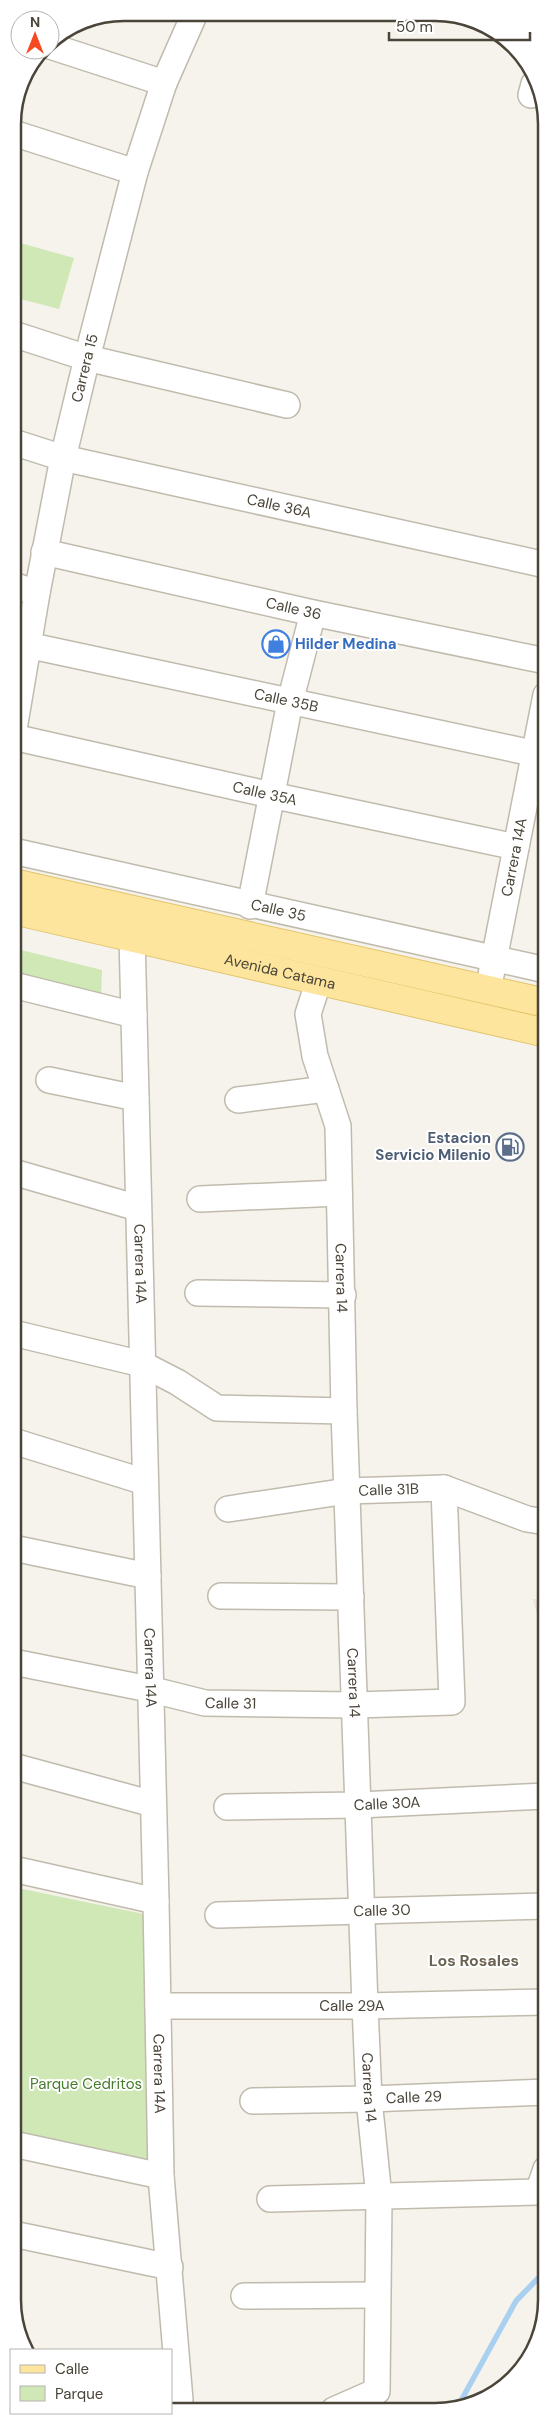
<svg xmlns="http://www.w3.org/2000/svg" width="559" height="2424" font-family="'DM Sans',sans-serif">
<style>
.residential{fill:#e9e5d9}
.green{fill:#cfe8b5}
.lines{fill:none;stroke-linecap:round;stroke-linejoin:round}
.stream{stroke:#a9d0f0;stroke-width:5.5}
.minor-casing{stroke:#c1bbae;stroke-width:28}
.major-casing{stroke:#e3c46c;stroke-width:30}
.minor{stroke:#fff;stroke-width:25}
.major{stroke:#fde59d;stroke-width:28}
.labels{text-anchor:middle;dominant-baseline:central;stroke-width:4;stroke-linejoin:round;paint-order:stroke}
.street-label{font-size:15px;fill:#4a4439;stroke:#fff}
.shop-label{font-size:15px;font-weight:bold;fill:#366cbe;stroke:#fff;text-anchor:start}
.service-label{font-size:15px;font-weight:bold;fill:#4e5e75;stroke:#fff;text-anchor:end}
.park-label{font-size:15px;fill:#477c2c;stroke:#fff}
.neighbourhood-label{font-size:16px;font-weight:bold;fill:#6c6250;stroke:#fff}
.rim{fill:none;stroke:#4a4439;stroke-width:2.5}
</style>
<rect width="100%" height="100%" fill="#f5f3eb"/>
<path class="residential" d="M 533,1599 L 546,1599 L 546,1649 Z"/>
<g class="green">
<path d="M 13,241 L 74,258 L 59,309 L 13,297 Z"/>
<path d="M 13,948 L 102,970 L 101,999 L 13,978 Z"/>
<path d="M 13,1887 L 153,1916 L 161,2176 L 13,2142 Z"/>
</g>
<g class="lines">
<path class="stream" d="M 457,2408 L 516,2301 L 546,2270"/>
<g class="minor-casing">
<g id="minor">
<path d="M 50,46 L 164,83"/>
<path d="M 531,95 L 534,84"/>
<path d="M 13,133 L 135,172"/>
<path d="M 13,334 L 87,358 L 287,405"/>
<path id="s1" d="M 13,442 L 63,458 L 546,565"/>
<path id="s2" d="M 44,552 L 313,613 L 546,661"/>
<path d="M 13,585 L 37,593"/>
<path id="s3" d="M 27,645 L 546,756"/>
<path id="s4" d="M 13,735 L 37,593 L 63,458 L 87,358 L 135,172 L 164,83 L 195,13"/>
<path id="s5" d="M 13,737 L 271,795 L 516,847"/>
<path id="s6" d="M 13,851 L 546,970"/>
<path d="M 250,906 L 290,702 L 313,613"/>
<path id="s7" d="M 132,936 L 156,1901 L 161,2176 L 180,2400"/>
<path id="s8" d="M 491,975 L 546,695"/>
<path id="s9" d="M 319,980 L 308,1014 L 315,1056 L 338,1126 L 344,1411 L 365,2006 L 369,2099 L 379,2197 L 377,2391 L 334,2410"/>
<path d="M 13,985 L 134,1015"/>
<path d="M 49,1080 L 136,1098"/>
<path d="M 238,1100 L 326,1089"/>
<path d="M 13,1172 L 138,1208"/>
<path d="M 200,1199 L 339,1193"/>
<path d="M 198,1293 L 343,1295"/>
<path d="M 13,1333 L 142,1364 L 177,1382 L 217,1408 L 344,1411"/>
<path d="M 13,1441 L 145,1482"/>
<path id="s10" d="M 228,1509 L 347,1491 L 444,1488 L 527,1519 L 546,1522"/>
<path d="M 13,1548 L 148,1576"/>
<path d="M 221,1596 L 351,1597"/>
<path id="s11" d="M 13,1662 L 149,1689 L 205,1703 L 355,1705 L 452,1702 L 444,1488"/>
<path d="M 13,1766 L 153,1804"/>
<path id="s12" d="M 227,1807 L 359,1805 L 546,1796"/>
<path d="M 13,1869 L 156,1901"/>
<path id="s13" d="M 218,1915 L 546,1906"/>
<path id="s14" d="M 158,2006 L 365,2006 L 546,2002"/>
<path id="s15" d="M 253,2101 L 369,2099 L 546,2092"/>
<path d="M 13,2144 L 161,2176"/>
<path d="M 270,2199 L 538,2192 L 546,2169"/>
<path d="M 13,2234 L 170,2267"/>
<path d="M 244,2296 L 377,2295"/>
</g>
</g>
<g class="major-casing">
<g id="major">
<path d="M 13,883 L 546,1003"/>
<path id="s16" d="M 13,910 L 546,1033"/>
</g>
</g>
<use href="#minor" class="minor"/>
<use href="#major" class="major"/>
</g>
<defs>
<g id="shop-ring" transform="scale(1.4375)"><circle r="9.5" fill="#fff" stroke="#3f7fe0" stroke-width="1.5"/><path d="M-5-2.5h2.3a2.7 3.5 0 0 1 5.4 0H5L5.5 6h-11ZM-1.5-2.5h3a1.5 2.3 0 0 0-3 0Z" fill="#3f7fe0"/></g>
<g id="fuel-ring" transform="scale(1.4375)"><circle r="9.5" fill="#fff" stroke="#5c6f8a" stroke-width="1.5"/><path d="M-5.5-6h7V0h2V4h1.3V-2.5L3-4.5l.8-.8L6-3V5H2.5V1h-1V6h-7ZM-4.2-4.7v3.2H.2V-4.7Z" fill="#5c6f8a"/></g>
</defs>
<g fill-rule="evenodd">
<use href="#shop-ring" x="276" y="644"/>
<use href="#fuel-ring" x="510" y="1147"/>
</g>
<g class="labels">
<g class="street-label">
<text stroke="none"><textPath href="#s4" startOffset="374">Carrera 15</textPath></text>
<text stroke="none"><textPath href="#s1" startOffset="274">Calle 36A</textPath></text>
<text stroke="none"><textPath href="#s2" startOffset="256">Calle 36</textPath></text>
<text stroke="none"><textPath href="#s3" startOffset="265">Calle 35B</textPath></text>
<text stroke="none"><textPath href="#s5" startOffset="258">Calle 35A</textPath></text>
<text stroke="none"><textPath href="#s8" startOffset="120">Carrera 14A</textPath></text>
<text stroke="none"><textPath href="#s6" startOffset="272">Calle 35</textPath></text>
<text stroke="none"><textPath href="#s16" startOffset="274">Avenida Catama</textPath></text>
<text stroke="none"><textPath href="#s7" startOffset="328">Carrera 14A</textPath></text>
<text stroke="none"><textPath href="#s9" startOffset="304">Carrera 14</textPath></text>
<text stroke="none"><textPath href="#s10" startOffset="162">Calle 31B</textPath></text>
<text stroke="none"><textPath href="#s7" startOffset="732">Carrera 14A</textPath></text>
<text stroke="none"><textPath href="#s9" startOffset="709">Carrera 14</textPath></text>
<text stroke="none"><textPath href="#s11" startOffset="222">Calle 31</textPath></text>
<text stroke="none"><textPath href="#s12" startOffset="160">Calle 30A</textPath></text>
<text stroke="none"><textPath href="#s13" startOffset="164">Calle 30</textPath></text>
<text stroke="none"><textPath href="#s14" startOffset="194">Calle 29A</textPath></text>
<text stroke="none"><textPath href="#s7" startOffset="1138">Carrera 14A</textPath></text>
<text stroke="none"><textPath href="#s9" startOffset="1114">Carrera 14</textPath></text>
<text stroke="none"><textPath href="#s15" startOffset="161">Calle 29</textPath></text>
</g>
<g class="shop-label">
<text x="295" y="644">Hilder Medina</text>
</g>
<g class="service-label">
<text x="491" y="1138">Estacion<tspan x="491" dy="17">Servicio Milenio</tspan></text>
</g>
<g class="park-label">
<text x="86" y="2084">Parque Cedritos</text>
</g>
<g class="neighbourhood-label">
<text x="474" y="1960">Los Rosales</text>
</g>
</g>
<path d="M0 0H559V2424H0ZM124 21H435A103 103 0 0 1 538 124V2300A103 103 0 0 1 435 2403H124A103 103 0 0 1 21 2300V124A103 103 0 0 1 124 21Z" fill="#fff" fill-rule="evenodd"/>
<path class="rim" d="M124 21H435A103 103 0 0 1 538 124V2300A103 103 0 0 1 435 2403H124A103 103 0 0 1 21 2300V124A103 103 0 0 1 124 21Z"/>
<rect x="10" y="2349" width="162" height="65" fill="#ffffff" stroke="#b7b4b0"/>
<rect x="20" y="2365" width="25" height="8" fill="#fde59d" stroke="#b7b4b0"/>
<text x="55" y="2374" font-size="15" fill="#4a4439">Calle</text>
<rect x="20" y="2386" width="25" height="15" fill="#cfe8b5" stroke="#b7b4b0"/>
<text x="55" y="2399" font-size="15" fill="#4a4439">Parque</text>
<g transform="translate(35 35)"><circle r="24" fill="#ffffff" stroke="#b7b4b0"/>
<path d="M0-4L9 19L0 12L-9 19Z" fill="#f74921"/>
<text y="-8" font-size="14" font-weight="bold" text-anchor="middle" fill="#4a4439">N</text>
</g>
<path d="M389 32v8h141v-8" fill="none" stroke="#4a4439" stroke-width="2.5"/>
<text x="396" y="32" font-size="15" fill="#4a4439" stroke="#ffffff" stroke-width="4" paint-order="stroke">50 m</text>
</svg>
